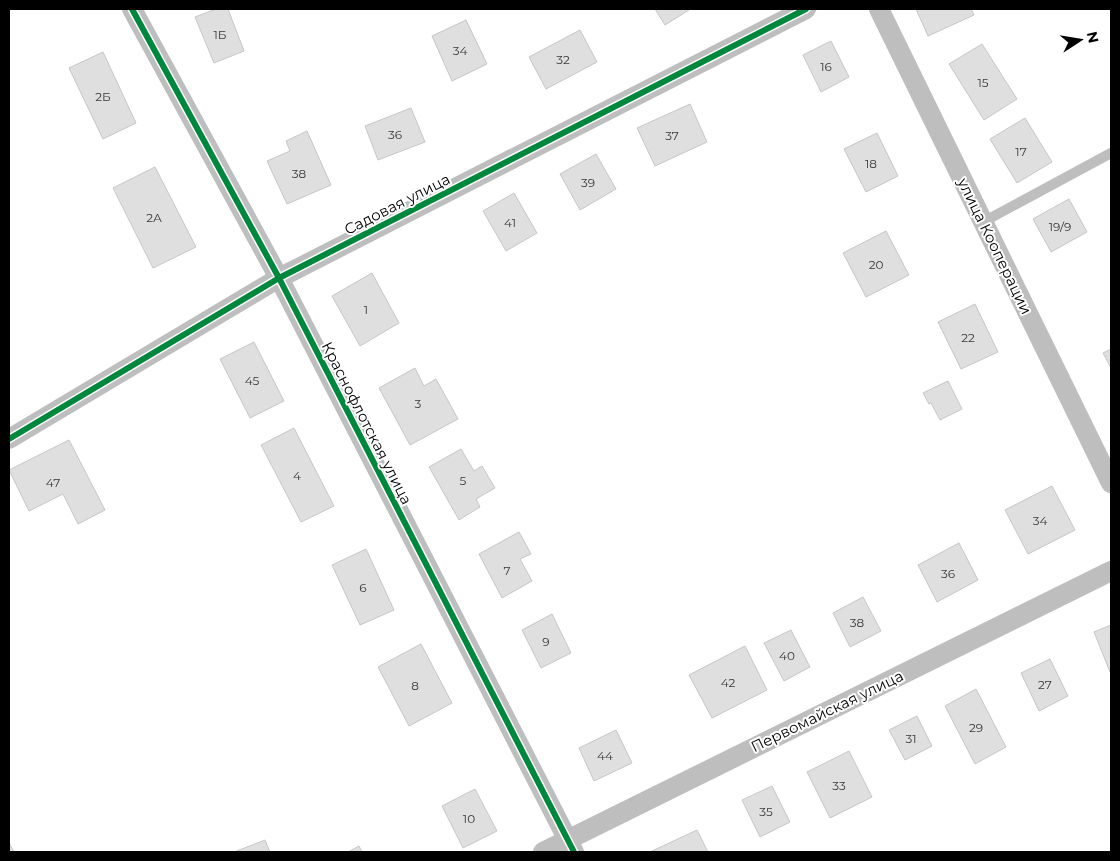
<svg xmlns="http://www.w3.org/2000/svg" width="1120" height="861" font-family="Montserrat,sans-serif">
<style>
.building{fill:#dfdfdf;stroke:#c6c6c6}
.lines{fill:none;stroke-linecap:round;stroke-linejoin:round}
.service{stroke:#bebebe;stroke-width:10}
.minor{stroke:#bebebe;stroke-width:20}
.cycleway-casing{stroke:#fff;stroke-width:9}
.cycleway{stroke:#00873e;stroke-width:6}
.labels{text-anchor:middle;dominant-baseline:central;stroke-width:4;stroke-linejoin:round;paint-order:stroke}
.number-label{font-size:12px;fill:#383838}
.street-label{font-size:15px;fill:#000;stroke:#fff}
</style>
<rect width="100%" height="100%" fill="#fff"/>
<g class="building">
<path d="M 216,9 L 228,9 L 244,51 L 214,63 L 195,17 Z"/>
<path d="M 655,9 L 688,9 L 689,10 L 665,25 Z"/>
<path d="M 916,9 L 971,9 L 974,15 L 928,36 Z"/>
<path d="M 466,20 L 487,64 L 452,81 L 432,36 Z"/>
<path d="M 580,30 L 597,62 L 546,89 L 529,57 Z"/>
<path d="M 831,41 L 849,77 L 821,92 L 803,55 Z"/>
<path d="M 982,44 L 1017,99 L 984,120 L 949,64 Z"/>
<path d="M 103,52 L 136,123 L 103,139 L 69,68 Z"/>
<path d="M 690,104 L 707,142 L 655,166 L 637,128 Z"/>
<path d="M 411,108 L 425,142 L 378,160 L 365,126 Z"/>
<path d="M 1025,118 L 1052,162 L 1017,183 L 990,139 Z"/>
<path d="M 307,131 L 331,185 L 287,204 L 267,161 L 290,151 L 286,141 Z"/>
<path d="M 877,133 L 898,176 L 866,192 L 844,149 Z"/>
<path d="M 596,154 L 616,189 L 580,210 L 560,174 Z"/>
<path d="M 155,167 L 196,247 L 153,268 L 113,188 Z"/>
<path d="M 514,193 L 537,233 L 506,251 L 483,211 Z"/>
<path d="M 1069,199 L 1087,232 L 1051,252 L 1033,219 Z"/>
<path d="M 886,231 L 909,275 L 866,297 L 843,253 Z"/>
<path d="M 372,273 L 399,323 L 360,346 L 332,296 Z"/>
<path d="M 975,304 L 998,352 L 961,369 L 938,322 Z"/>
<path d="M 254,342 L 284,401 L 250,418 L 220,359 Z"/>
<path d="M 1111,349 L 1111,368 L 1103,353 Z"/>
<path d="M 415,368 L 424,386 L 436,379 L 458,419 L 410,445 L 379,388 Z"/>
<path d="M 948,381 L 962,409 L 940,420 L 931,403 L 929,404 L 923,393 Z"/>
<path d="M 294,428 L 334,506 L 301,522 L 261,445 Z"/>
<path d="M 69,440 L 105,510 L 78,524 L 63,494 L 29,511 L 9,470 Z"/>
<path d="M 461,449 L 474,471 L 482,466 L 495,488 L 476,499 L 480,507 L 459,520 L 429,467 Z"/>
<path d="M 1052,486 L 1075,530 L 1028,554 L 1005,510 Z"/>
<path d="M 519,532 L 531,554 L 520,559 L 532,581 L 502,598 L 479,554 Z"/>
<path d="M 959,543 L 978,580 L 937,602 L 918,565 Z"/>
<path d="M 366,549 L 394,610 L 360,625 L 332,565 Z"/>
<path d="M 863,597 L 881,631 L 850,647 L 833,613 Z"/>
<path d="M 552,614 L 571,653 L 541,668 L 522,630 Z"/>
<path d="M 1111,625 L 1111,671 L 1110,672 L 1094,632 Z"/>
<path d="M 791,630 L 810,667 L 784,681 L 764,643 Z"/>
<path d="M 421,644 L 452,703 L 409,726 L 378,667 Z"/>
<path d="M 745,646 L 767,690 L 712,718 L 689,675 Z"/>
<path d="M 1050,659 L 1068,696 L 1039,711 L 1021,673 Z"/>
<path d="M 976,689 L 1006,747 L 975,764 L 945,706 Z"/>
<path d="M 917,716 L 932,746 L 905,760 L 889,730 Z"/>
<path d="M 616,730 L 632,763 L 594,781 L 579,748 Z"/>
<path d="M 849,751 L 872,797 L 830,818 L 807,772 Z"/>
<path d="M 772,786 L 790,822 L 760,837 L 742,800 Z"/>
<path d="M 475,789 L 497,831 L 463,848 L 442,806 Z"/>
<path d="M 697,830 L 708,852 L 650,852 Z"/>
<path d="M 265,840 L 270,852 L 234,852 Z"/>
<path d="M 9,843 L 14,852 L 9,852 Z"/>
<path d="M 359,846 L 362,852 L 348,852 Z"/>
</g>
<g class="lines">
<path class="service" d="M 983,222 L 1111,153"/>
<g class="minor">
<path d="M 132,9 L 279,278 L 574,852"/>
<path d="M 879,9 L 1111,483"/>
<path d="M 9,439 L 279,278 L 806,9"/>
<path d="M 543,852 L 1111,571"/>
</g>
<g class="cycleway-casing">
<g id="cycleway">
<path d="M 132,9 L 279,278 L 574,852"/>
<path d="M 9,439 L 279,278 L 806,9"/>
</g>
</g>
<use href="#cycleway" class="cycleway"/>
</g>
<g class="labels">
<g class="number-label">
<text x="220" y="34">1Б</text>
<text x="460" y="50">34</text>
<text x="563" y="59">32</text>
<text x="826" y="66">16</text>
<text x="983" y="82">15</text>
<text x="103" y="96">2Б</text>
<text x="395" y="134">36</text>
<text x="672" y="135">37</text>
<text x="1021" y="151">17</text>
<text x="871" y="163">18</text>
<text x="299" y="173">38</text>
<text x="588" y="182">39</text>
<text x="154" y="217">2А</text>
<text x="510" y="222">41</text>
<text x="1060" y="226">19/9</text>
<text x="876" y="264">20</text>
<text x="366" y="309">1</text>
<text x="968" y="337">22</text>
<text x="252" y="380">45</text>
<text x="418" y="403">3</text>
<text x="297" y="475">4</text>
<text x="463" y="480">5</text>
<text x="53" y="482">47</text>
<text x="1040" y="520">34</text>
<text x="507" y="570">7</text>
<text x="948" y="573">36</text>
<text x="363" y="587">6</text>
<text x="857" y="622">38</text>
<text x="546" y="641">9</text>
<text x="787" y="655">40</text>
<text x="728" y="682">42</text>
<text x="1045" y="684">27</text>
<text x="415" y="685">8</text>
<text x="976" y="727">29</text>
<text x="911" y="738">31</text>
<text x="605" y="755">44</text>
<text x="839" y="785">33</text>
<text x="766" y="811">35</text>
<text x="469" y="818">10</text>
</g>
<g class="street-label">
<text transform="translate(397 204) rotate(-27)">Садовая улица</text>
<text transform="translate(995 246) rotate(64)">улица Кооперации</text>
<text transform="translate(367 423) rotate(63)">Краснофлотская улица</text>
<text transform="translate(827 711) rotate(-26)">Первомайская улица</text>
</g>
</g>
<rect width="1120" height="861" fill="none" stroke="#000000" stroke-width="20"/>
<g transform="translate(1080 40) rotate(78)" stroke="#ffffff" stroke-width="4" paint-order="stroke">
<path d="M0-4L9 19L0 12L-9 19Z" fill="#000000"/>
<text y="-8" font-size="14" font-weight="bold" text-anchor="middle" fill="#000000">N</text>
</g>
</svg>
